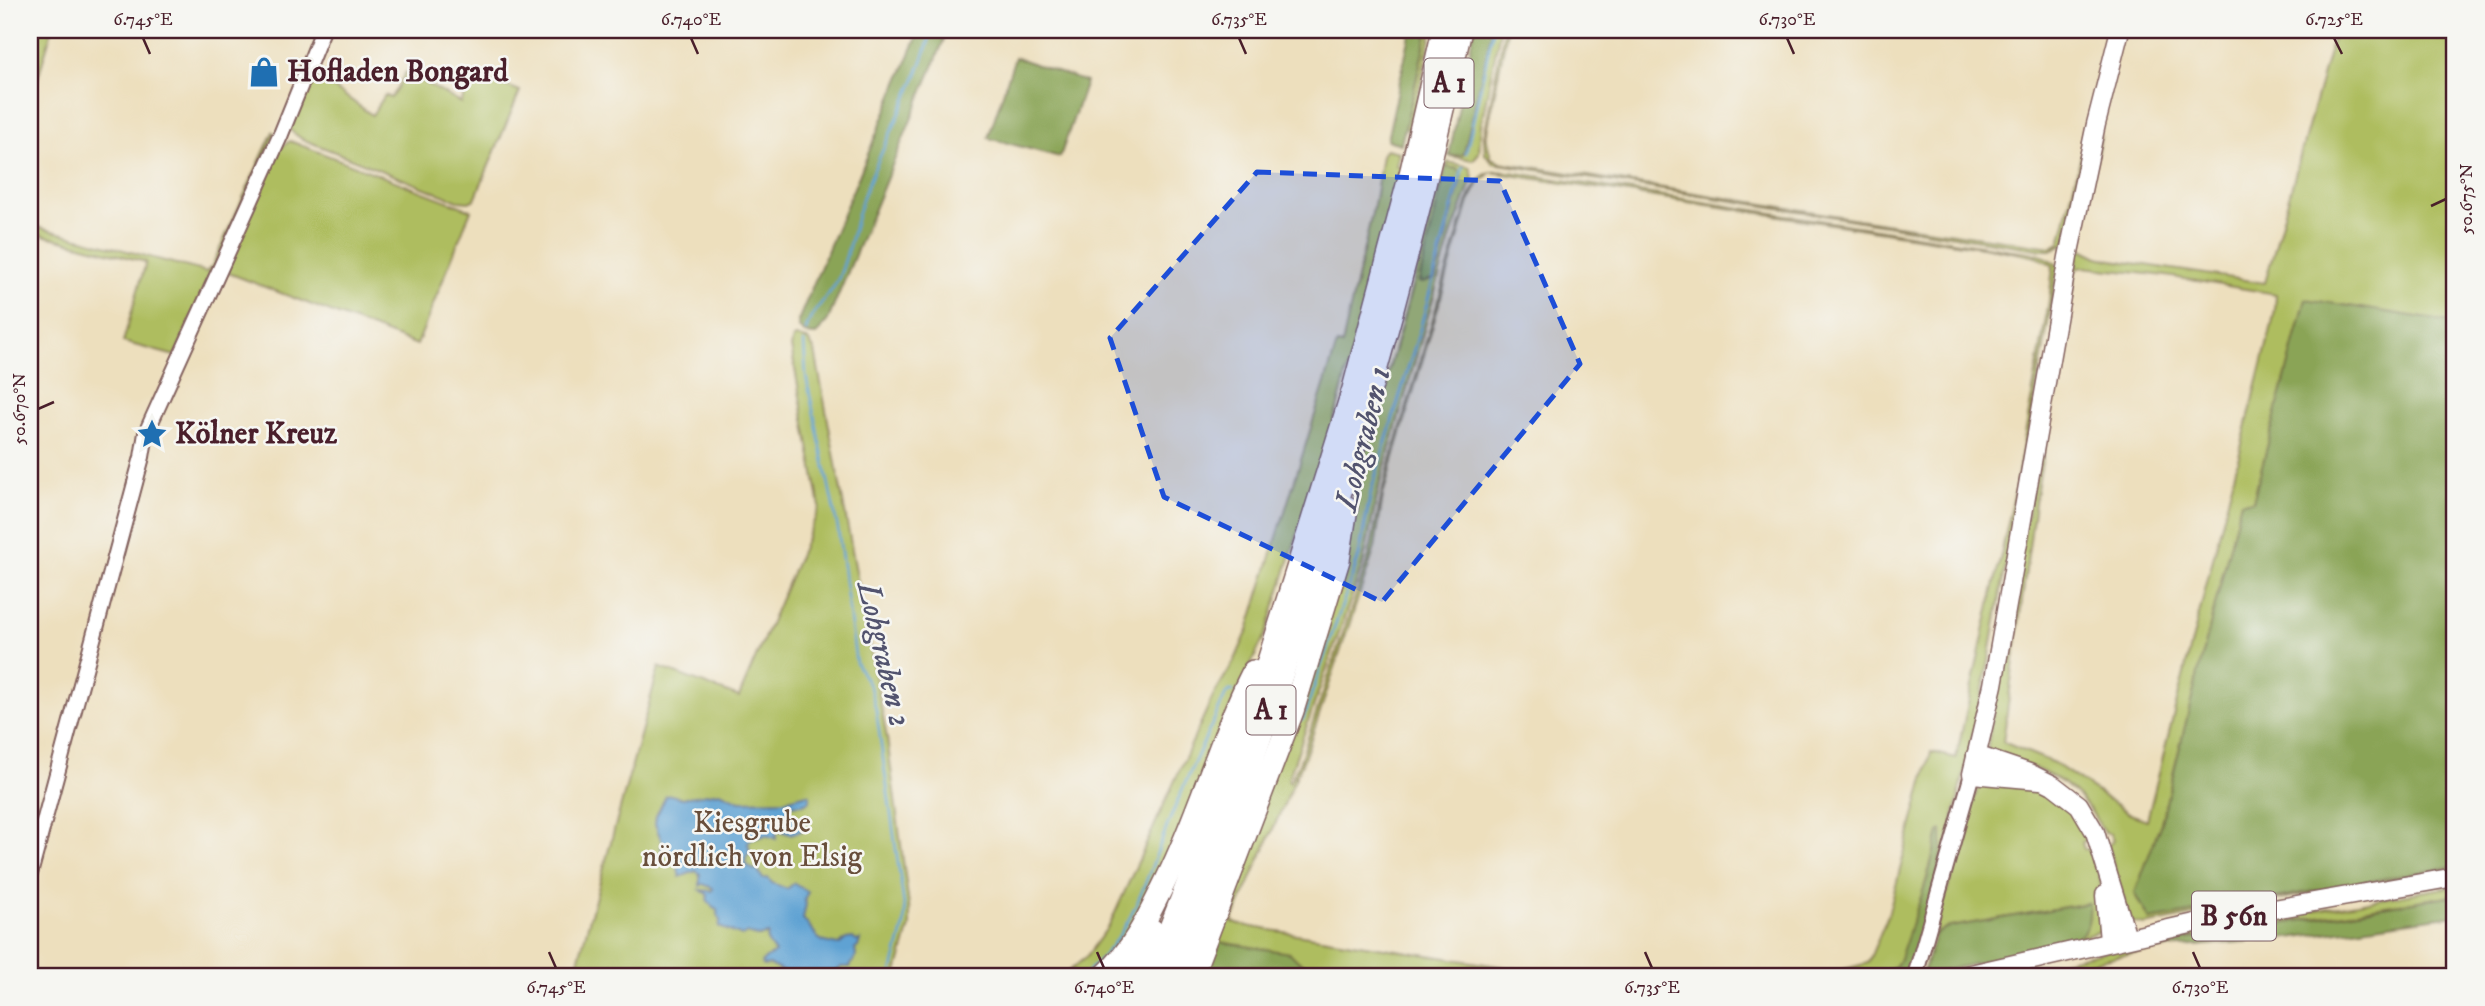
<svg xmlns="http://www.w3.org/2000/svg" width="2485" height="1006" font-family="'IM FELL DW Pica',serif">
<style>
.green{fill:#aebd5f;stroke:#7c6e45;stroke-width:2;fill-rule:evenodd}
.forest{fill:#8aa456;stroke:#6a6240;stroke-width:2}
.water{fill:#5fa2d3;stroke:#54607f;stroke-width:2}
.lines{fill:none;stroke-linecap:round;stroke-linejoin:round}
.stream{stroke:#5fa2d3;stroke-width:2.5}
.minor-casing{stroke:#83625e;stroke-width:18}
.major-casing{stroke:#83625e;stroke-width:21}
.highway-casing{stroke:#83625e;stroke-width:24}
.minor{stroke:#fff;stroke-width:14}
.major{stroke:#fff;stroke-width:18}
.highway{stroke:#fff;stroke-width:21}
.marked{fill:#1d4ed8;fill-opacity:0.2;stroke:#1d4ed8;stroke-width:5;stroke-dasharray:14 9;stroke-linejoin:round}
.ticks{fill:none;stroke:#4a1f2b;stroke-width:2.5}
.labels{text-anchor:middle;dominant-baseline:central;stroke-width:5;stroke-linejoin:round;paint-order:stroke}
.shield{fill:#f6f6f2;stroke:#7e6067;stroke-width:2}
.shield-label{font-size:28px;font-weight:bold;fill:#4a1f2b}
.poi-label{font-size:30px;font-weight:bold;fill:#4a1f2b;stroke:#f6f6f2;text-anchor:start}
.park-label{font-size:30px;fill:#684e3b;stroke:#f6f6f2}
.water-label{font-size:32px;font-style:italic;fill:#52536e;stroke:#f6f6f2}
.neatline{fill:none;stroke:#4a1f2b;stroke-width:2.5}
.ticks-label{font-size:18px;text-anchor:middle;fill:#4a1f2b}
</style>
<rect width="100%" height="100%" fill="#f6f6f2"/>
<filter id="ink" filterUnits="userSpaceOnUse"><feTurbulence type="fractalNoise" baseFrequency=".0143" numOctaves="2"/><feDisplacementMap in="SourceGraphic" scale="14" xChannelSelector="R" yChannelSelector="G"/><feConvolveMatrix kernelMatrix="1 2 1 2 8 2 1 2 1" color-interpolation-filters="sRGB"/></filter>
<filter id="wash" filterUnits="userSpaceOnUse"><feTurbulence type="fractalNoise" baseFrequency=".00686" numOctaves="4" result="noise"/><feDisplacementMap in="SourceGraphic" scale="28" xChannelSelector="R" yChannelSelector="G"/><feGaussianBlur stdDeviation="1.57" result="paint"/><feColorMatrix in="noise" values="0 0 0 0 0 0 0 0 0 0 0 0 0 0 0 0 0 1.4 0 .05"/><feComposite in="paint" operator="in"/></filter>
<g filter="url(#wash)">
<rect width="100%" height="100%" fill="#eddfbd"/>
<g class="green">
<path d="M 30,30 L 52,30 L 30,105 Z"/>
<path d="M 1428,30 L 1431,30 L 1431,37 L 1410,130 L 1405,129 Z"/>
<path d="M 1492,30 L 1500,30 L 1481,125 L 1479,153 L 1473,160 L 1449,156 L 1464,153 Z"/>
<path d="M 1504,30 L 1507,30 L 1486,137 L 1491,158 L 1500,162 L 1884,223 L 2051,247 L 2060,243 L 2111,30 L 2115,30 L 2066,243 L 2051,250 L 2043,250 L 1493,163 L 1485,154 L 1484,137 Z"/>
<path d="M 2335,30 L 2455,30 L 2455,323 L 2306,300 L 2253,501 L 2241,501 L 2161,823 L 2135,894 L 2150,920 L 2455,866 L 2455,869 L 2240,906 L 2145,925 L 2131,922 L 2108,845 L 2113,841 L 2110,834 L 2104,833 C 2075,776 2044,773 1988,751 L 1988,743 L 2070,270 L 2077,265 L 2079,251 L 2075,246 L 2101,135 L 2078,242 L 2080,248 L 2098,257 L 2112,260 L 2265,283 ZM 2083,267 L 2166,276 L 2276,294 L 2275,310 L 2270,333 L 2147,820 L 2130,814 L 2054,763 L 2003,742 L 2036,495 L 2076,269 Z"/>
<path d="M 406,72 L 461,103 L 474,73 L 520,91 L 475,199 L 469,202 L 458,201 L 302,139 L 291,131 L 290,127 L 313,73 L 372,115 L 385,95 L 391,98 Z"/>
<path d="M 273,132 L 275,134 L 214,271 L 209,275 L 175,356 L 123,342 L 146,262 L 30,232 L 30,225 L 206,272 L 212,266 Z"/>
<path d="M 290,141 L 471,210 L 417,345 L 223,271 L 281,147 Z"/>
<path d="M 1386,149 L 1399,152 L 1396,166 L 1401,167 L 1337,409 L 1267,631 L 1235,697 L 1155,892 L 1097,976 L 1063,976 L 1086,957 L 1110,924 L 1213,696 L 1235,660 L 1248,630 L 1337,344 L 1342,345 L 1375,200 L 1382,155 Z"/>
<path d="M 1448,162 L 1470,167 L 1473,177 L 1451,236 L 1380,483 L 1363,564 L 1288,780 L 1290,782 L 1300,761 L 1369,556 L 1384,484 L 1467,203 C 1481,172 1483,169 1517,173 L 2005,249 C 2022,252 2047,252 2058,266 L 1988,666 L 1950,835 L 1920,938 L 1938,869 L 1941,831 L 1939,833 C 1932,857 1909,955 1894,968 C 1876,983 1841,976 1819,976 L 1868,963 L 1888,915 L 1931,752 L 1956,758 L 2014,496 L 2049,301 L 2053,266 C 2039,254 2013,253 1995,249 L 1491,172 L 1479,183 L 1469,202 L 1383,495 L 1375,548 L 1313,733 L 1304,759 L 1232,922 L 1252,927 L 1560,976 L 1444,976 L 1366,964 L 1353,967 L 1354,970 L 1346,974 L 1339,965 L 1327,967 L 1329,971 L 1318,972 L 1299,962 L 1213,941 L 1348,543 L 1360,473 L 1423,248 L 1438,176 L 1444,177 L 1419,282 L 1458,169 L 1446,167 Z"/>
<path d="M 797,337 L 808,340 L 815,351 L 887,738 L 910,913 L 910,926 L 896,976 L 574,976 L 659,667 L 739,697 L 820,507 L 791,347 L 793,338 Z"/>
<path d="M 2017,782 C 2061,794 2064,798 2089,836 L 2082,843 L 2084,849 L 2091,851 C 2104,871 2102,908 2101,931 L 2075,940 C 2087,931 2090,917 2089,903 L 1945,928 L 1934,935 L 1978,787 L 1982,783 Z"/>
<path d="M 2455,886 L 2455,895 L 2164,942 L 2163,947 L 2169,948 L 2118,956 L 2035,976 L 1996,976 L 2186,933 Z"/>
</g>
<g class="forest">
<path d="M 920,30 L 943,30 L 944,39 L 940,50 L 828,320 L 816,335 C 806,335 798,332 798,321 Z"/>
<path d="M 1411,30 L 1428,30 L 1401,144 L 1387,140 Z"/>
<path d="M 1474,30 L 1492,30 L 1464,153 L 1462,155 L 1449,156 Z"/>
<path d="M 1015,57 L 1086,82 L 1060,157 L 988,138 Z"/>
<path d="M 1446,167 L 1458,169 L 1462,175 L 1435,279 L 1422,283 L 1419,282 Z"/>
<path d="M 2306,299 L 2455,323 L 2455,866 L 2150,920 L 2135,893 L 2161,823 L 2241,501 L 2253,501 Z"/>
<path d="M 1942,831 C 1945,870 1918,937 1906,976 L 1873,976 L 1894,968 L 1899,961 L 1927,879 L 1939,833 Z"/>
<path d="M 2455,895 L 2455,915 L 2289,938 L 2169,948 L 2161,944 Z"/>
<path d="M 2089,903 C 2090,919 2089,930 2075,940 L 1922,976 L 1935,935 L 1945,928 Z"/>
<path d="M 1213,941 L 1290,953 L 1299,962 L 1319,972 L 1328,971 L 1327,967 L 1340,965 L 1347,974 L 1353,970 L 1352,966 L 1366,964 L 1444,976 L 1200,976 Z"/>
</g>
<path class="water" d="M 720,792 L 740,801 L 785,800 L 807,794 L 810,795 L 810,801 L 803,804 L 791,805 L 787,813 L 802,823 L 802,831 L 790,834 L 777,830 L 776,839 L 766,835 L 750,840 L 748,843 L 750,852 L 746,857 L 745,864 L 754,870 L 757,869 L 763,879 L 768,878 L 772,883 L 787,889 L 794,883 L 808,892 L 804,900 L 806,904 L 803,919 C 819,933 810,941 839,945 L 846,939 L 853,938 L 856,941 L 860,940 L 858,947 L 855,949 L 856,956 L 850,967 L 841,967 L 830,975 L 823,974 L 820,976 L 791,976 L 770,965 L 764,966 L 761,963 L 766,958 L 775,953 L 767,941 L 768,934 L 759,937 L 747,933 L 742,936 L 719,927 L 720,921 L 717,910 L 713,908 L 707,899 L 708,895 L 701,890 L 712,891 L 713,888 L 703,884 L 700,886 L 700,874 L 696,871 L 680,877 L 677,864 L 671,862 L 673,858 L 669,852 L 661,849 L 662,842 L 655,824 L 656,816 L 666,796 L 671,795 L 682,798 Z"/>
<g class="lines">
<g class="stream">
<path d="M 1466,153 L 1493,30"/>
<path d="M 806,331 C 810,310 831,297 839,277 C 851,248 854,217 866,189 C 887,135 917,86 932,30"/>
<path d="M 804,342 L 806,376 L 838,529 L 856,663 L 870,687 L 876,710 L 905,912 L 904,926 L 891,976"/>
<path d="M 2455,594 L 2453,614 L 2455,637"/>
<path d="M 1300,721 L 1303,719 L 1359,556 L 1371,491 L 1420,329 L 1463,167"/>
<path d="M 1083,976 C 1138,929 1146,875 1173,812 C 1189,772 1208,733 1226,694 L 1229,691 L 1233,691"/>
</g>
</g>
</g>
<g filter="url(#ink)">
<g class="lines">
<g class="minor-casing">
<g id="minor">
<path d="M 30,874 L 142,457 L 146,433 L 281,134 L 323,30"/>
<path d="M 1915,976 L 1972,774"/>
</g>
</g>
<g class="major-casing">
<g id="major">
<path d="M 1976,755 L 2029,773 L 2053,785 L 2079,805 L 2095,832 L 2127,937"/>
<path d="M 2040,780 L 1972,774 L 1993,685 L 2068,257 L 2096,124 L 2120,30"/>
<path d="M 2105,895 L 2109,941"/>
<path d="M 1962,976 L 2195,923 L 2455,877"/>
</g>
</g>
<g class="highway-casing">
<g id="highway">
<path d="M 1104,976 C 1134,948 1149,915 1167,878 C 1200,811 1219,738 1253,671"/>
<path d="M 1134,976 L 1153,930"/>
<path d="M 1151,976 L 1223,792 L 1254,706 L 1353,389 L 1411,170 L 1443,30"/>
<path d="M 1170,976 C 1295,670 1390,352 1461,30"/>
<path d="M 1192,976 L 1293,711 L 1339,560 L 1347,507"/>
</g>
</g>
<use href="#minor" class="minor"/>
<use href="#major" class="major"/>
<use href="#highway" class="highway"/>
</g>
</g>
<path class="marked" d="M 1257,172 L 1500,181 L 1580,364 L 1382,602 L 1164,497 L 1110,338 Z"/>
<path class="ticks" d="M 143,38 L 150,54M 691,38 L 698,54M 1239,38 L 1246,54M 1787,38 L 1794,54M 2334,38 L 2342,54M 2431,206 L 2446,199M 38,409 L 54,402M 549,952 L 556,968M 1097,952 L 1104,968M 1645,952 L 1652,968M 2193,952 L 2200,968"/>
<defs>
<g id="shop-bare" transform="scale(2.415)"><path d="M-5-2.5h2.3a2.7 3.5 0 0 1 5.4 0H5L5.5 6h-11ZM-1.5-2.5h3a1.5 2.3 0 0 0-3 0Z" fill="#1f6fb2" stroke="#f6f6f2" stroke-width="2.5" paint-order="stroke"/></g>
<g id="sight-bare" transform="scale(2.415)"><path d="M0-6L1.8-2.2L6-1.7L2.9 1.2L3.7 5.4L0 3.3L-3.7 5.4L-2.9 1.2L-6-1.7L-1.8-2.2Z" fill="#1f6fb2" stroke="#f6f6f2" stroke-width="2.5" paint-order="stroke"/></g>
</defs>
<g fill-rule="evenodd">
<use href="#shop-bare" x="264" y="72"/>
<use href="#sight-bare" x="152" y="434"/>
</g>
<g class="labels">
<g class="shield">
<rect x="1424.5" y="58.5" width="49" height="49" rx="5"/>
<rect x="1246.5" y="685.5" width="49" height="49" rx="5"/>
<rect x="2192" y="891.5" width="84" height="49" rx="5"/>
</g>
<g class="shield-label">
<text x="1449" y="83">A 1</text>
<text x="1271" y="710">A 1</text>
<text x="2234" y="916">B 56n</text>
</g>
<g class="poi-label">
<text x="287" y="72">Hofladen Bongard</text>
<text x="175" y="434">Kölner Kreuz</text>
</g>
<g class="park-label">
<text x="752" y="823">Kiesgrube<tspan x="752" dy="34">nördlich von Elsig</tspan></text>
</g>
<g class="water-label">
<text transform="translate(1364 439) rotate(-76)">Lohgraben 1</text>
<text transform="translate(883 654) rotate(77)">Lohgraben 2</text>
</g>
</g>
<rect width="2485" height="1006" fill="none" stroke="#f6f6f2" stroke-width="77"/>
<rect x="38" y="38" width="2408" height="930" class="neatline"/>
<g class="ticks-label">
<text x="143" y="25">6.745°E</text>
<text x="691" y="25">6.740°E</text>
<text x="1239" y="25">6.735°E</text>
<text x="1787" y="25">6.730°E</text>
<text x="2334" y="25">6.725°E</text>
<text transform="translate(2466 199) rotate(-90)" y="6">50.675°N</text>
<text transform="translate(19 409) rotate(-90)" y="6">50.670°N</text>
<text x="556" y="993">6.745°E</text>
<text x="1104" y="993">6.740°E</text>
<text x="1652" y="993">6.735°E</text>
<text x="2200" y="993">6.730°E</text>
</g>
</svg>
